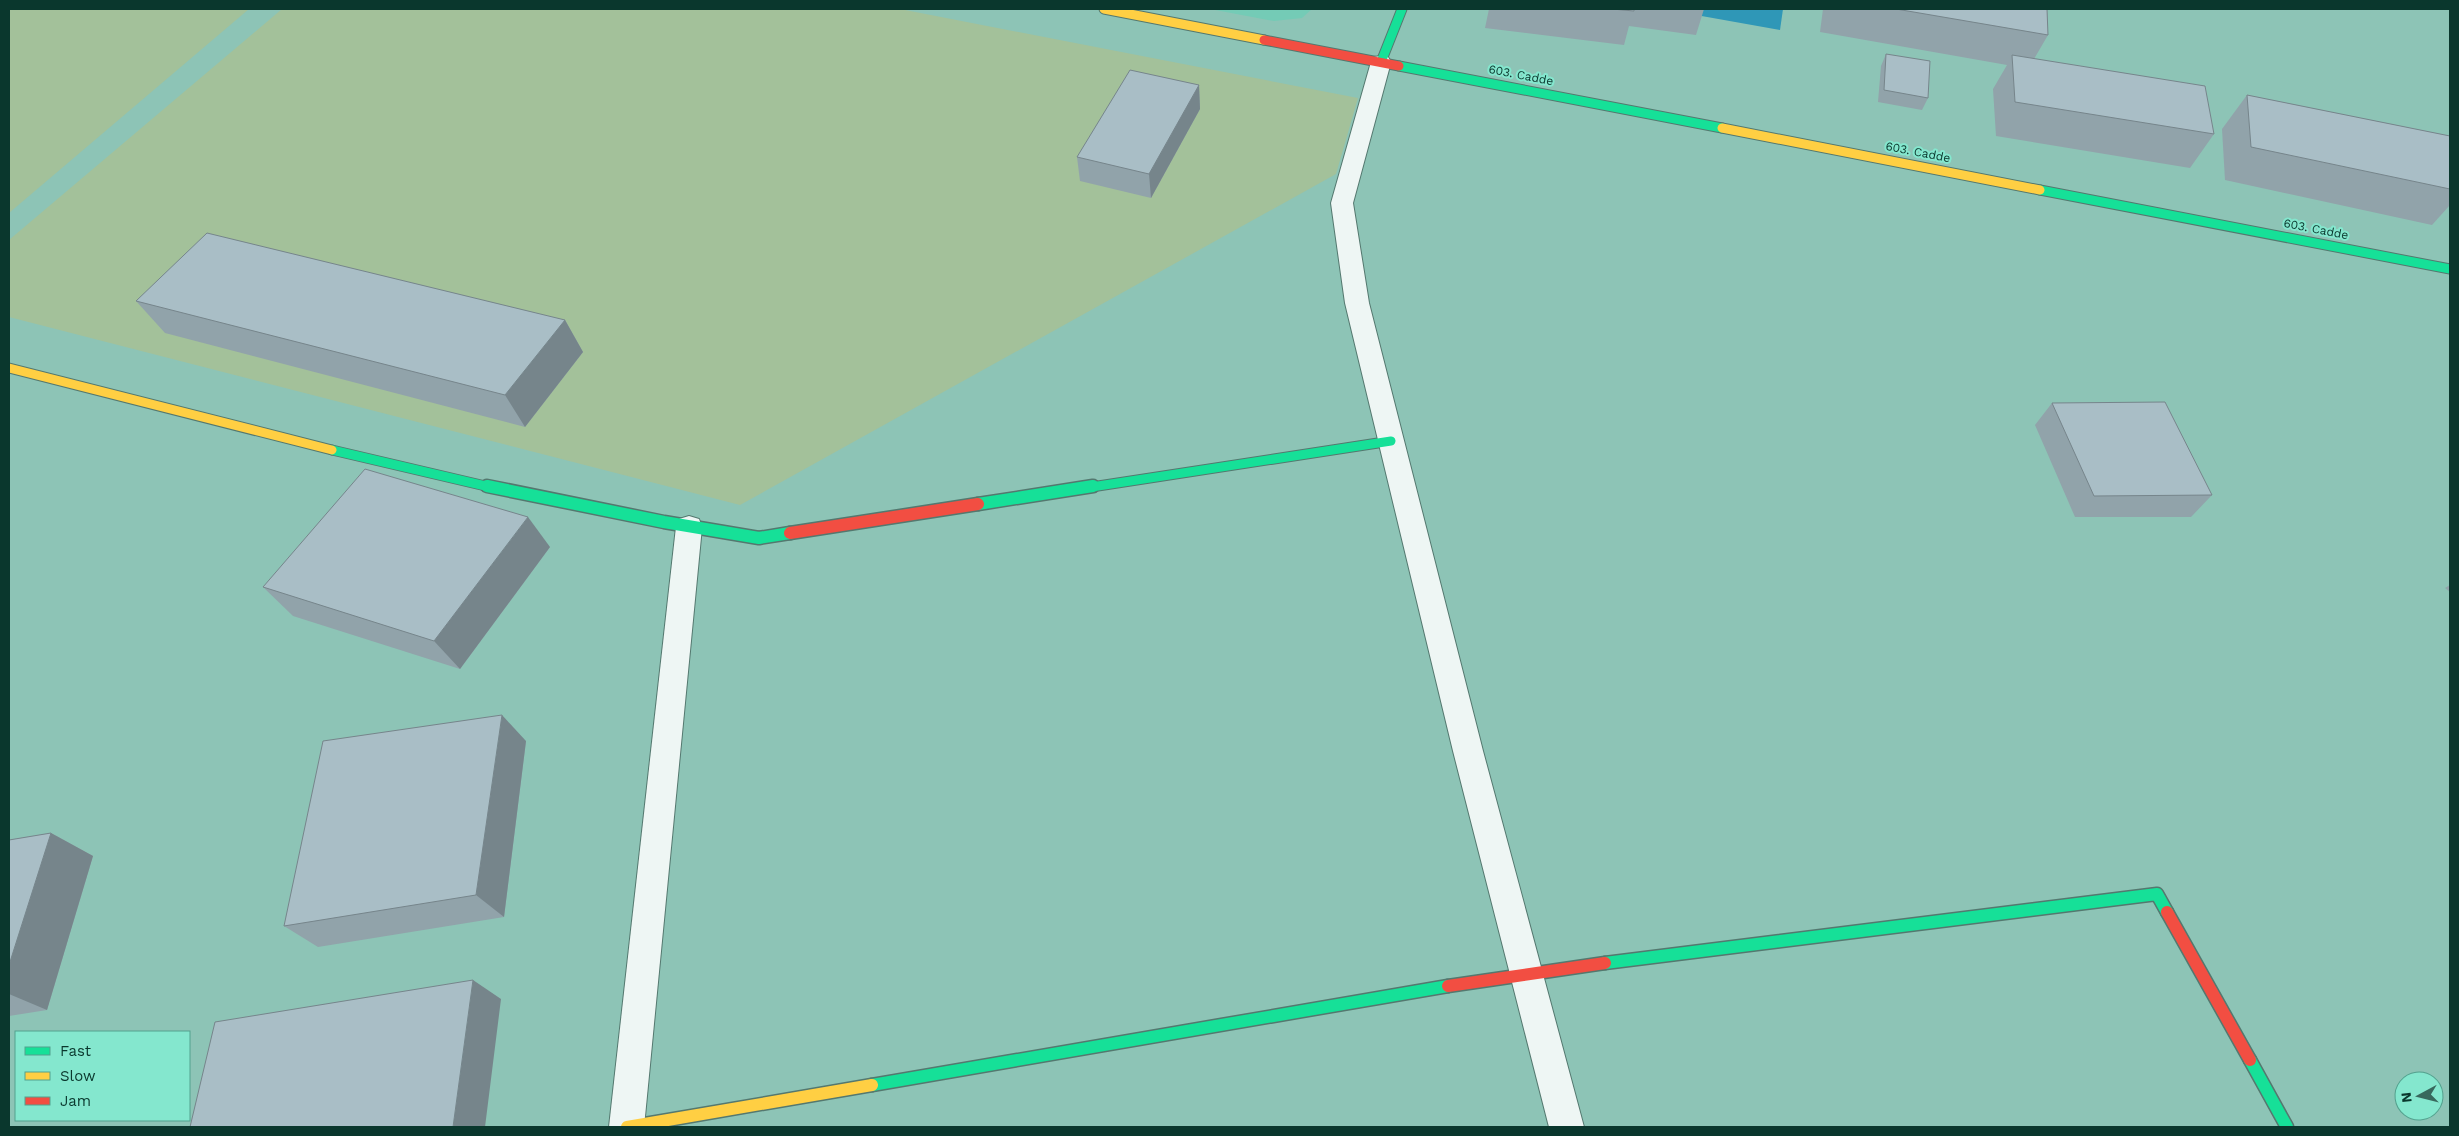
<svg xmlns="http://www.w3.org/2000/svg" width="2459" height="1136" font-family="'Work Sans',sans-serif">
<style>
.built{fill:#74cbb6}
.green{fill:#a3c19a}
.water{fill:#2f97b7}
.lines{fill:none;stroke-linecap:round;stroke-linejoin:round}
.street-casing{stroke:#54786f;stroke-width:2}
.fast-far1-casing{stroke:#54786f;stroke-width:11}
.fast-casing{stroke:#54786f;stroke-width:15}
.slow-far1-casing{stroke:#54786f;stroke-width:11}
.slow-casing{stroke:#54786f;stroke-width:15}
.jam-far1-casing{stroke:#54786f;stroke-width:11}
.jam-casing{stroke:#54786f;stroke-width:15}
.street{fill:#eef6f4;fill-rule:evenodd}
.fast-far1{stroke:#16e098;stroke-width:9}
.fast{stroke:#16e098;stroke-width:12}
.slow-far1{stroke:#ffcf43;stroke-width:9}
.slow{stroke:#ffcf43;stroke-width:12}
.jam-far1{stroke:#f24e42;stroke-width:9}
.jam{stroke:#f24e42;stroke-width:12}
.wall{fill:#91a3aa}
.shaded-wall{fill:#76858b}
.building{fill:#a9bec6;stroke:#76858b}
.labels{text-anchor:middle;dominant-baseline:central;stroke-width:4;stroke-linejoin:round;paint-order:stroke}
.street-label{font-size:12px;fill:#0a372d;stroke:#84e7ce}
</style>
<rect width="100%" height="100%" fill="#8dc4b6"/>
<path class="built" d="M 1210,9 L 1312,9 L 1302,18 L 1274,21 Z"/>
<g class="green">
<path d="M 9,9 L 249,9 L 9,213 Z"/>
<path d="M 282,9 L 900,9 L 1358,98 L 1336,174 L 740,505 L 9,317 L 9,240 Z"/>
</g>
<path class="water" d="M 1697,9 L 1783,9 L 1780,30 L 1696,15 Z"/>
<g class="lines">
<g class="street-casing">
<g id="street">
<path d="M 1381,56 L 1388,57 L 1391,62 L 1353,203 L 1369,303 L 1483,751 L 1584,1127 L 1549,1127 L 1453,751 L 1345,303 L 1331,203 L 1371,62 L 1374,57 Z"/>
<path d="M 689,516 L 699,519 L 702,527 L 644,1127 L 609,1127 L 676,527 L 679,519 Z"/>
</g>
</g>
<g class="fast-far1-casing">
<g id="fast-far1">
<path d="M 1381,62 L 1402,9"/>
<path d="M 1399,66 L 1722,128"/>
<path d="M 2040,190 L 2450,269"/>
<path d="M 332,450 L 494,488"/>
<path d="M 1085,488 L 1391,441"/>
</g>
</g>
<g class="fast-casing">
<g id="fast">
<path d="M 487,486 L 664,522 L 759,538 L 790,533"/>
<path d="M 978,504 L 1093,486"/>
<path d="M 1605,963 L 2157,894 L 2167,912"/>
<path d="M 2250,1060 L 2287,1127"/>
<path d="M 872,1085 L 1448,986"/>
</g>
</g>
<g class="slow-far1-casing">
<g id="slow-far1">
<path d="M 1104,9 L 1264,40"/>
<path d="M 1722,128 L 2040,190"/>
<path d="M 9,368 L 332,450"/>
</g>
</g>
<g class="slow-casing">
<path id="slow" d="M 627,1127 L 872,1085"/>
</g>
<g class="jam-far1-casing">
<path id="jam-far1" d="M 1264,40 L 1399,66"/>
</g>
<g class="jam-casing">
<g id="jam">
<path d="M 790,533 L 978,504"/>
<path d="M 2167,912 L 2250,1060"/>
<path d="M 1448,986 L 1605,963"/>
</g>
</g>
<use href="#street" class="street"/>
<use href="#fast-far1" class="fast-far1"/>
<use href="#fast" class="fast"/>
<use href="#slow-far1" class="slow-far1"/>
<use href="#slow" class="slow"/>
<use href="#jam-far1" class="jam-far1"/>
<use href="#jam" class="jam"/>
</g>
<g class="wall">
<path d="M 1489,9 L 1704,9 L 1696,35 L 1629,26 L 1624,45 L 1485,28 Z"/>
<path d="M 1823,9 L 2047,9 L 2048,35 L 2034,59 L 2214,134 L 2190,168 L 1996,136 L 1993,89 L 2007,65 L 1820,32 Z"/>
<path d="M 1886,54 L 1928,98 L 1922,110 L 1878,102 L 1881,66 Z"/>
<path d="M 1199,85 L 1200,109 L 1151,198 L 1080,181 L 1077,157 Z"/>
<path d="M 2247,95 L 2450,136 L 2450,205 L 2432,225 L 2225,180 L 2222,129 Z"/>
<path d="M 136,301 L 565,320 L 583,352 L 525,427 L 165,333 Z"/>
<path d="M 2052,403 L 2212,495 L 2191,517 L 2075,517 L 2035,425 Z"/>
<path d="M 550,547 L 460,669 L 293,616 L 263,587 Z"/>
<path d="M 2450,585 L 2450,592 L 2445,588 Z"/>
<path d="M 526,741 L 504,917 L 318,947 L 284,926 Z"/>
<path d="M 51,833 L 93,856 L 47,1010 L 9,1016 L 9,840 Z"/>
</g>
<g class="shaded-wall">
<path d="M 1199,85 L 1200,109 L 1151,198 L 1149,174 Z"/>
<path d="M 565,320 L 583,352 L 525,427 L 505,395 Z"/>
<path d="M 528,517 L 550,547 L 460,669 L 434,641 Z"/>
<path d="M 502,715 L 526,741 L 504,917 L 476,895 Z"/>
<path d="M 51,833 L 93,856 L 47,1010 L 9,994 L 9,965 Z"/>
<path d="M 473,980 L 501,999 L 485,1127 L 453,1127 Z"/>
</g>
<g class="building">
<path d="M 1612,9 L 1634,9 L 1634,11 Z"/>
<path d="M 1896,9 L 2047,9 L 2048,35 Z"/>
<path d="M 1886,54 L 1930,61 L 1928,98 L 1884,90 Z"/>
<path d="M 2012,55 L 2205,86 L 2214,134 L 2015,102 Z"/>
<path d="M 1130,70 L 1199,85 L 1149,174 L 1077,157 Z"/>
<path d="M 2247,95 L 2450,136 L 2450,189 L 2251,147 Z"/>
<path d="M 207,233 L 565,320 L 505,395 L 136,301 Z"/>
<path d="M 2165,402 L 2212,495 L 2094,496 L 2052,403 Z"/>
<path d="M 365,469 L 528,517 L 434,641 L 263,587 Z"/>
<path d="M 502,715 L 476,895 L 284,926 L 323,741 Z"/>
<path d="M 51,833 L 9,965 L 9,840 Z"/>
<path d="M 473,980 L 453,1127 L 190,1127 L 215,1022 Z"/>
</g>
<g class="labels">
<g class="street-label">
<text transform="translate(1521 75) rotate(11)">603. Cadde</text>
<text transform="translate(1918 152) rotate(11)">603. Cadde</text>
<text transform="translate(2316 229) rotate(11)">603. Cadde</text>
</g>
</g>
<rect width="2459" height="1136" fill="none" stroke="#0a372d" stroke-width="20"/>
<rect x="15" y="1031" width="175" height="90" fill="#84e7ce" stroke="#53a18e"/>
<rect x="25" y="1047" width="25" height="8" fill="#16e098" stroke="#53a18e"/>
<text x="60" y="1056" font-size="15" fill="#0a372d">Fast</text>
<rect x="25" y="1072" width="25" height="8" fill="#ffcf43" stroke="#53a18e"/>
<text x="60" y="1081" font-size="15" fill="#0a372d">Slow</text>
<rect x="25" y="1097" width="25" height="8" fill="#f24e42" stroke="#53a18e"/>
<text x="60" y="1106" font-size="15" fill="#0a372d">Jam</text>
<g transform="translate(2419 1096) rotate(263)"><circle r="24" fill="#84e7ce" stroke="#53a18e"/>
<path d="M0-4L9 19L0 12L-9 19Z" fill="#38685d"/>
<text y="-8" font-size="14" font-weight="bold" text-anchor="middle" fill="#0a372d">N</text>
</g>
</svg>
